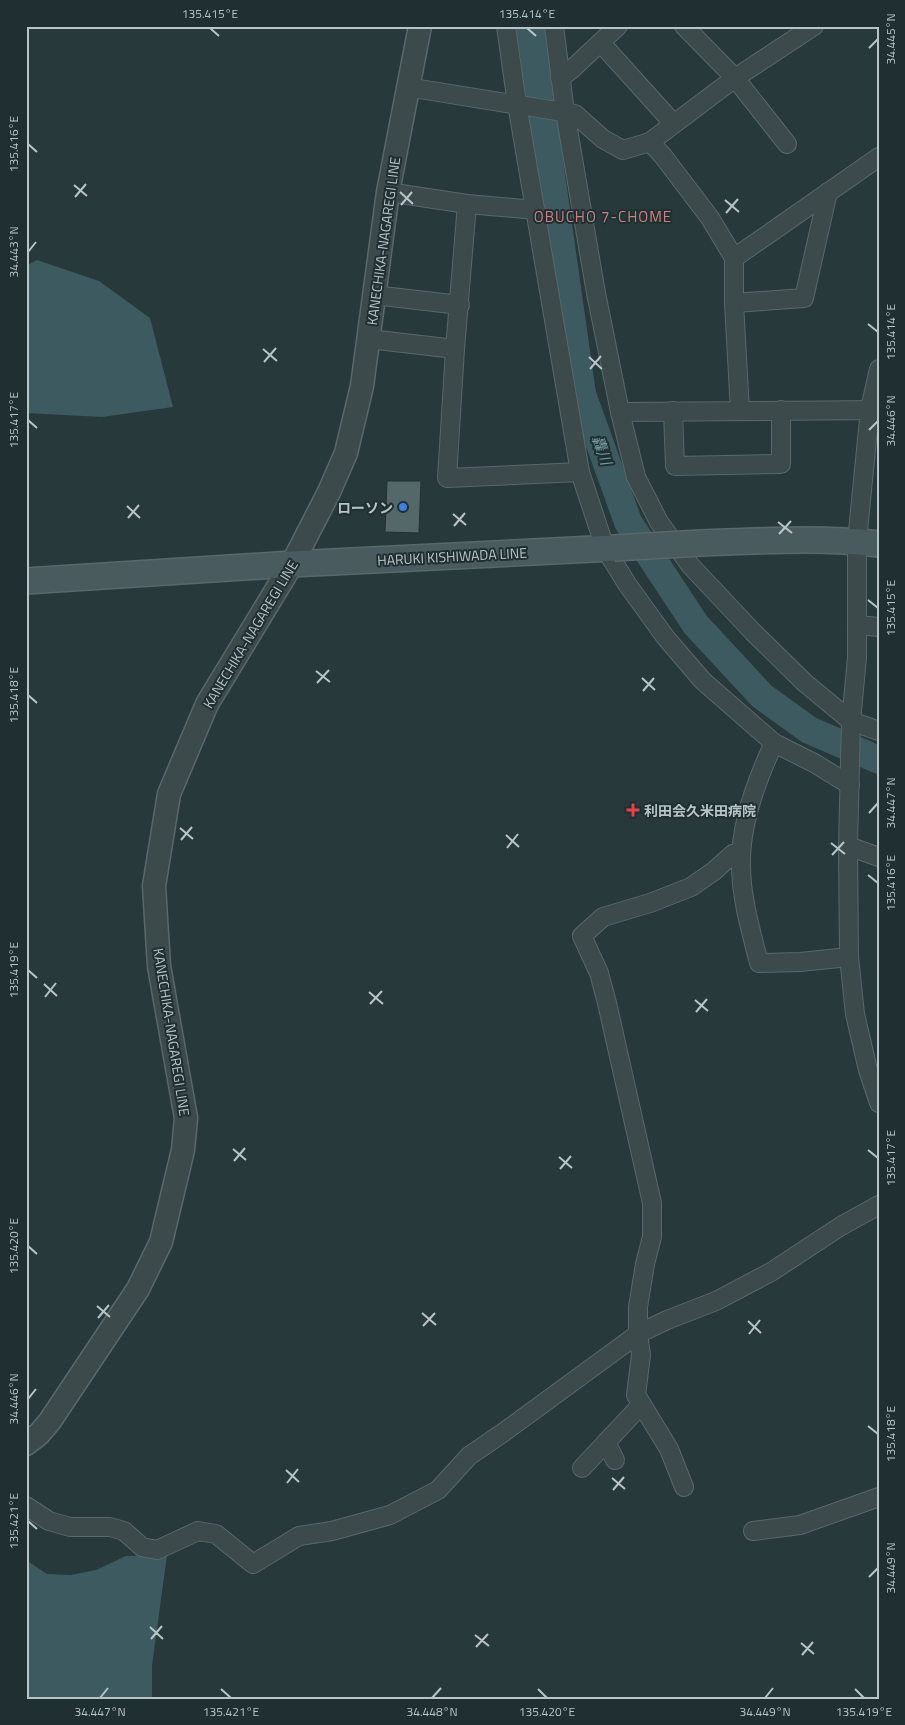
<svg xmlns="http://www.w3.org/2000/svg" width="905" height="1725" font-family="'Titillium Web','Noto Sans JP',sans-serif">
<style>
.water{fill:#3c5a5f}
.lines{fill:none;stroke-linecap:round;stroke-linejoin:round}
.river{stroke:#3c5a5f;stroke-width:28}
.building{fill:#546769;stroke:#223133}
.minor-casing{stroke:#59686a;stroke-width:20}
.tertiary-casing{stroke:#59686a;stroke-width:25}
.secondary-casing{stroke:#59686a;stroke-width:28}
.minor{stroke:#3c4a4c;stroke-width:18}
.tertiary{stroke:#3c4a4c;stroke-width:22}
.secondary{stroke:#4a5b5f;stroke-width:25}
.secondary-bridge-casing{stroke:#59686a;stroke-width:28;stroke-linecap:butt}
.secondary-bridge{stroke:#4a5b5f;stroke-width:25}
.ticks{fill:none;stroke:#b8c5c7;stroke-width:2}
.shop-dot{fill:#3f7fe0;stroke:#202f32;stroke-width:2}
.health-dot{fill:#e0444e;stroke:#202f32;stroke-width:2}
.labels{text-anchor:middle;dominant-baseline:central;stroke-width:4;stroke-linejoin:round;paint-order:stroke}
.street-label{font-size:14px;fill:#b8c5c7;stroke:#202f32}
.poi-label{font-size:14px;font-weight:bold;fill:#b8c5c7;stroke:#202f32;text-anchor:end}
.neighbourhood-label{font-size:15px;letter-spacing:1px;fill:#ce8081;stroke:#202f32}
.water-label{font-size:15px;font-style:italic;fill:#759ca2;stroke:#202f32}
.neatline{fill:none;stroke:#b8c5c7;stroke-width:2}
.ticks-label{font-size:12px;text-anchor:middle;fill:#b8c5c7}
</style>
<rect width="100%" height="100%" fill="#28393c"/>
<g class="water">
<path d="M 37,260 L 99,281 L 150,318 L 173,407 L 102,417 L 26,413 L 26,266 Z"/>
<path d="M 167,1555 L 152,1666 L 152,1699 L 26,1699 L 26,1560 L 47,1574 L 71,1575 L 96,1570 L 126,1556 Z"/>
</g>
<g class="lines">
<path class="river" d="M 530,26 L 582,394 L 628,522 L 696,625 L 762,696 L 809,730 L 879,760"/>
</g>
<path class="building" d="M 387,481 L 421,481 L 419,533 L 385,532 Z"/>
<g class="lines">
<g class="minor-casing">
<g id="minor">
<path d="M 506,26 L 517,104 L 580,472 L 605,548 L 627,584 L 666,638 L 703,681 L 774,743 L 814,763 L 850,785"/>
<path d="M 554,26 L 565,112 L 596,293 L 620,412 L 636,477 L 659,522 L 690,565 L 753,632 L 805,683 L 851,721 L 879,731"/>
<path d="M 684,26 L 735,78 L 787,144"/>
<path d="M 601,43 L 673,123"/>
<path d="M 560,78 L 571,70 L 618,26"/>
<path d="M 407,87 L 575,114 L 603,139 L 623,150 L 650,142 L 735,78 L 814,26"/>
<path d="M 650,142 L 663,156 L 710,218 L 734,258 L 734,303 L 740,411"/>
<path d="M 388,192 L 467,204 L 536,210"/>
<path d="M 467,204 L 455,349 L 447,478 L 580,472"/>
<path d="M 734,258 L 879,157"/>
<path d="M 374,295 L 460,305"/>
<path d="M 734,303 L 804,298 L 828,192"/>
<path d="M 369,339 L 455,349"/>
<path d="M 879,369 L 870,409 L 857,541 L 857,658 L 851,721 L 848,846 L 849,957 L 855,1014 L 868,1070 L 879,1103"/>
<path d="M 673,411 L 675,466 L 781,464 L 781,410"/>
<path d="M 620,412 L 879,410"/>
<path d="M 857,625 L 879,627"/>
<path d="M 774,743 C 757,779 740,824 741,865 C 741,898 751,931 759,963 L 800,962 L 849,957"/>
<path d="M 848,846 L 879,857"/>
<path d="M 606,1442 L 615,1460"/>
<path d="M 582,1468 L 641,1405"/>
<path d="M 684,1487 L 669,1449 L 636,1395 L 641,1355 L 638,1334 L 638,1307 L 645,1264 L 652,1237 L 652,1203 L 607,1003 L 599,973 L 582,936 L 603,917 L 650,903 L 691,887 L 714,871 L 733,854 L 741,853"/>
<path d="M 26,1506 L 49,1521 L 70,1527 L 110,1527 L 124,1531 L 142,1547 L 157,1550 L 198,1531 L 216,1534 L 253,1564 L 299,1536 L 332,1531 L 390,1515 L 438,1490 L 469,1456 L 504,1432 L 638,1334 L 667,1320 L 716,1301 L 771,1272 L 841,1226 L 879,1205"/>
<path d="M 753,1531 L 800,1525 L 879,1497"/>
</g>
</g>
<g class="tertiary-casing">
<path id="tertiary" d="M 26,1444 L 39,1434 L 50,1421 L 138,1289 L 161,1242 L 183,1150 L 186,1118 L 159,966 L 154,886 L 169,794 L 207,704 L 292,564 L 329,492 L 346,453 L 362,386 L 388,192 L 420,26"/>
</g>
<g class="secondary-casing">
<g id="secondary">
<path d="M 701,543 C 760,541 821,537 879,544"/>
<path d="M 26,581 L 292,564 L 614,548"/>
</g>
</g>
<use href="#minor" class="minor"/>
<use href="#tertiary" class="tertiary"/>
<use href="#secondary" class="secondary"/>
<g class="secondary-bridge-casing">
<path id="secondary-bridge" d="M 614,548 L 701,543"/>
</g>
<use href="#secondary-bridge" class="secondary-bridge"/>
</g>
<path class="ticks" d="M 210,28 L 219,36M 527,28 L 536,36M 869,48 L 878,39M 28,144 L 37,152M 74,185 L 87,196M 400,192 L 413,204M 75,197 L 86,184M 725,200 L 739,212M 401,205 L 412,192M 726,213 L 738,199M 28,252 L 36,242M 868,324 L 878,332M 263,349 L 277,361M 589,357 L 602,369M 264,362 L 276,348M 590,369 L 601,356M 28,420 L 37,428M 869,430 L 878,421M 127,506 L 140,518M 453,514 L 466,525M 128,518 L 139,505M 778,522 L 792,533M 454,526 L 465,513M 779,534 L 791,521M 868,600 L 878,608M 316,671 L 330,682M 642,678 L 655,690M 317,683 L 329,670M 643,691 L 654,678M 28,695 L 37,703M 869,813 L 878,803M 180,828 L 193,839M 506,835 L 519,847M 181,840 L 192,827M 831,843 L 845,854M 507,848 L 518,834M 832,855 L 844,842M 868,875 L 878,883M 28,970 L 37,978M 44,984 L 57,996M 369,992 L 383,1004M 45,997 L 56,983M 695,1000 L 708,1011M 370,1004 L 382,991M 696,1012 L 707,999M 233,1149 L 246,1160M 868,1150 L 878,1158M 559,1157 L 572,1168M 234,1161 L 245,1148M 560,1169 L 571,1156M 28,1246 L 37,1254M 97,1306 L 110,1317M 422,1313 L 436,1325M 98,1318 L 109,1305M 748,1321 L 761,1333M 423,1326 L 435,1313M 749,1334 L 760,1320M 28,1399 L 36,1389M 868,1426 L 878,1434M 286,1470 L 299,1482M 612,1478 L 625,1489M 287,1483 L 298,1469M 613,1490 L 624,1477M 28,1521 L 37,1529M 869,1577 L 878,1568M 150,1627 L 163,1639M 475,1635 L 489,1646M 151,1639 L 162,1626M 801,1643 L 814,1654M 476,1647 L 488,1634M 802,1655 L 813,1642M 221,1689 L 231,1698M 538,1689 L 547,1698M 855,1689 L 864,1698M 100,1698 L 108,1688M 432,1698 L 441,1688M 765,1698 L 773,1688"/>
<circle class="shop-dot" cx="403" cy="507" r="5"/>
<path class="health-dot" d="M630.5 802.5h5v5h5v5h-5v5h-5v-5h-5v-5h5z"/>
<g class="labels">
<g class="street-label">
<text transform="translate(383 241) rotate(-82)">KANECHIKA-NAGAREGI LINE</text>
<text transform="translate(452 556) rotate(-3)">HARUKI KISHIWADA LINE</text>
<text transform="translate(250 634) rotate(-59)">KANECHIKA-NAGAREGI LINE</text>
<text transform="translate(172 1032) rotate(81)">KANECHIKA-NAGAREGI LINE</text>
</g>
<g class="poi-label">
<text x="393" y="507">ローソン</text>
<text x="644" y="810" text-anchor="start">利田会久米田病院</text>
</g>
<g class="neighbourhood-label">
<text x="603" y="216">OBUCHO 7-CHOME</text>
</g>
<g class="water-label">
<text transform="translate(602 450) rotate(70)">轟川</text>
</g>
</g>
<rect width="905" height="1725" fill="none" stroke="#202f32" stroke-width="55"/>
<rect x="28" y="28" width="850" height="1670" class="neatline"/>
<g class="ticks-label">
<text x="210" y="18">135.415°E</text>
<text x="527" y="18">135.414°E</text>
<text transform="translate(891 39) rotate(-90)" y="4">34.445°N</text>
<text transform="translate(14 144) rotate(-90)" y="4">135.416°E</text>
<text transform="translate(14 252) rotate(-90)" y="4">34.443°N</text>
<text transform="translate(891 332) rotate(-90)" y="4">135.414°E</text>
<text transform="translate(14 420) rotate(-90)" y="4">135.417°E</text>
<text transform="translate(891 421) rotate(-90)" y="4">34.446°N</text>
<text transform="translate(891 608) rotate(-90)" y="4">135.415°E</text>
<text transform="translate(14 695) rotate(-90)" y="4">135.418°E</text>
<text transform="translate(891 803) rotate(-90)" y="4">34.447°N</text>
<text transform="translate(891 883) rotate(-90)" y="4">135.416°E</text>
<text transform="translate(14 970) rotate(-90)" y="4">135.419°E</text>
<text transform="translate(891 1158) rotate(-90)" y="4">135.417°E</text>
<text transform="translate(14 1246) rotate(-90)" y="4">135.420°E</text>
<text transform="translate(14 1399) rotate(-90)" y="4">34.446°N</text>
<text transform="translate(891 1434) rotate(-90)" y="4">135.418°E</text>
<text transform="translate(14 1521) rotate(-90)" y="4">135.421°E</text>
<text transform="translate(891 1568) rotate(-90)" y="4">34.449°N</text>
<text x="100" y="1716">34.447°N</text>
<text x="231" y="1716">135.421°E</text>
<text x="432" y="1716">34.448°N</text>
<text x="547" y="1716">135.420°E</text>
<text x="765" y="1716">34.449°N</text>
<text x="864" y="1716">135.419°E</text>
</g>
</svg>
